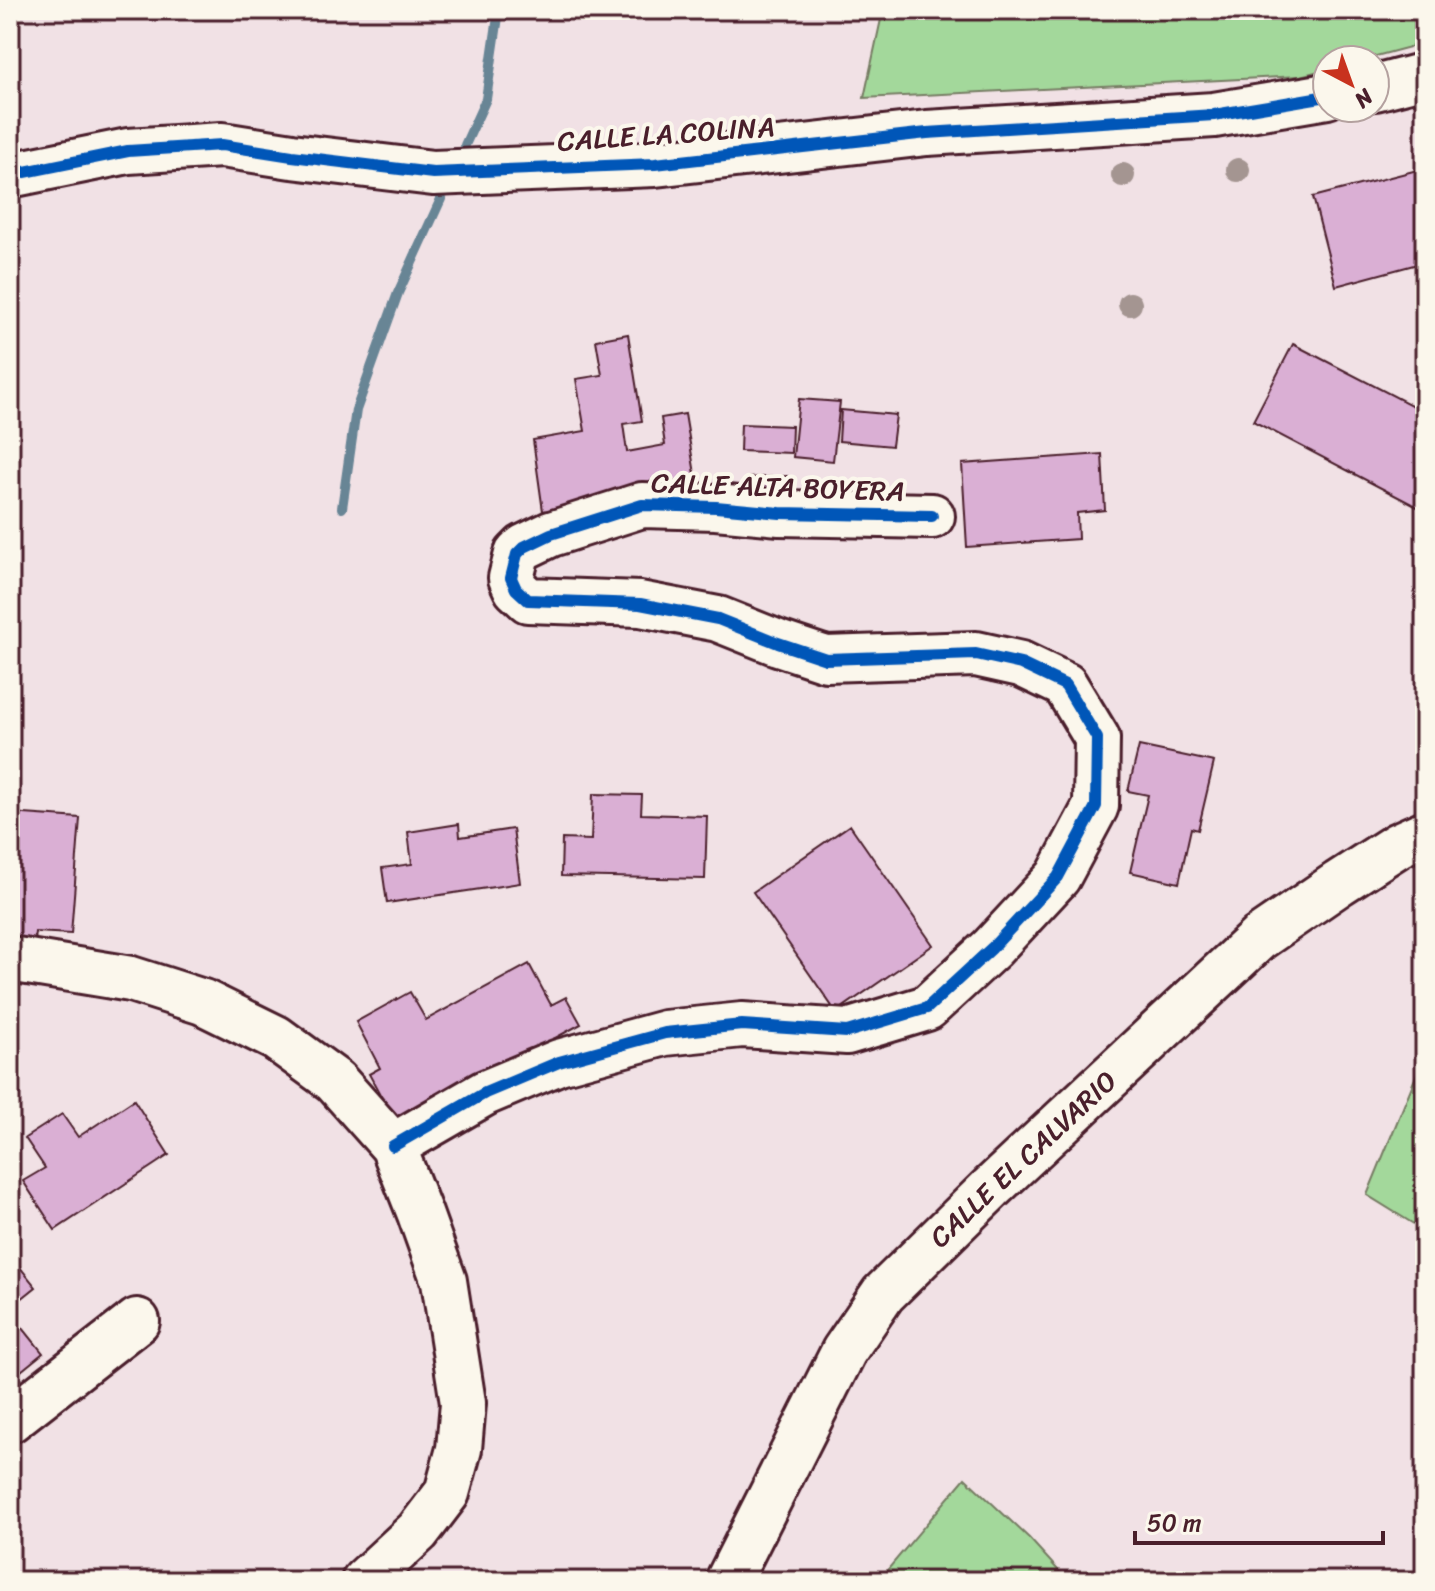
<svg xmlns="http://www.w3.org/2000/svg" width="1435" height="1591" font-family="Sriracha,sans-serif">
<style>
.green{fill:#a3d89b;stroke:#767c63;stroke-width:2}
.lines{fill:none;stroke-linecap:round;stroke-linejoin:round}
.stream{stroke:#688595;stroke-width:10}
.building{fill:#daafd4;stroke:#4a1f2b;stroke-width:2}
.minor-casing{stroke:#4a1f2b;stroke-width:50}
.minor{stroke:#fbf7ec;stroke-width:44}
.cycleway-casing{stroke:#fbf7ec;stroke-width:17}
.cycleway{stroke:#0057b8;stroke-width:12}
.tree{fill:#a49591}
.labels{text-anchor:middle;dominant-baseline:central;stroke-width:8;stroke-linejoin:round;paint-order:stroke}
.street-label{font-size:28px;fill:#4a1f2b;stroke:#fbf7ec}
</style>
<rect width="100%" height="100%" fill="#f1e1e5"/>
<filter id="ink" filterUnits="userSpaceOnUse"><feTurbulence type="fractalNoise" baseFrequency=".0125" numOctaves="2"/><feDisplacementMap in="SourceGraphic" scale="16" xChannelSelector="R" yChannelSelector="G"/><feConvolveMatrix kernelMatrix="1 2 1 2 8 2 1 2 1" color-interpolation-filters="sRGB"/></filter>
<g filter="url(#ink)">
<g class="green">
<path d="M 883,10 L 1425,10 L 1425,43 L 1361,60 L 1327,60 L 1327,69 L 1300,76 L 864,98 Z"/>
<path d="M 1425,1054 L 1425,1231 L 1367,1195 Z"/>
<path d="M 965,1478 L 1029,1538 L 1068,1581 L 878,1581 Z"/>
</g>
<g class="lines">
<g class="stream">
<path d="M 465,145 L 486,99 L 499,10"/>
<path d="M 342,508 L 356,410 L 398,293 L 441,199"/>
</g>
</g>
<g class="building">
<path d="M 1425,168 L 1425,262 L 1336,286 L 1313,197 Z"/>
<path d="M 628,334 L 642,421 L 623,424 L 627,452 L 665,445 L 661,418 L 685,414 L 697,486 L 543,511 L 533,440 L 585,431 L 576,379 L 602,375 L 596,340 Z"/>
<path d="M 1293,344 L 1425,412 L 1425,511 L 1253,421 Z"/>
<path d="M 799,399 L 840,402 L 833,461 L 793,457 Z"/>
<path d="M 841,410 L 896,415 L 892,446 L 839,441 Z"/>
<path d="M 741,424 L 792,426 L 791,453 L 740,451 Z"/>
<path d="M 1102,454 L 1105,510 L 1077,513 L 1078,539 L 967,547 L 962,464 Z"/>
<path d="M 787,476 L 788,501 L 749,503 L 748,478 Z"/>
<path d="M 1139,746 L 1214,762 L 1198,830 L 1191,828 L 1179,883 L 1130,872 L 1148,795 L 1128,791 Z"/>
<path d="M 593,794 L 642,795 L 641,814 L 707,816 L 705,879 L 561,876 L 562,839 L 591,840 Z"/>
<path d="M 10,813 L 80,818 L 71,934 L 35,932 L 34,941 L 10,939 Z"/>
<path d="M 459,824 L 460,837 L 513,829 L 520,883 L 387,903 L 382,868 L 412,864 L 408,832 Z"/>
<path d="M 850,825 L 933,945 L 836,1012 L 753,892 Z"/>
<path d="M 529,964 L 551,1005 L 566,997 L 581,1024 L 396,1124 L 369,1074 L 380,1068 L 356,1022 L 410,992 L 426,1020 Z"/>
<path d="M 134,1100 L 169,1155 L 55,1230 L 23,1181 L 45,1168 L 25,1138 L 62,1114 L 78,1137 Z"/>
<path d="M 10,1255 L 36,1287 L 10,1308 Z"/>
<path d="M 10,1312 L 43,1353 L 10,1380 Z"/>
</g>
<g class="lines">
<g class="minor-casing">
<g id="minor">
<path d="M 1375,88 L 1425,75"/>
<path d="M 10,175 L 128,151 L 222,145 L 292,156 L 433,173 L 655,164 L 927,133 L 1214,115 L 1327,96"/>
<path d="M 10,959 L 131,979 L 203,1002 L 276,1038 L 335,1081 L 393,1146 L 420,1214 L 444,1281 L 463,1403 L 459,1449 L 447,1493 L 418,1531 L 364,1581"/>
<path d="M 393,1146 L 485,1093 L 559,1062 L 665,1033 L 742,1025 L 847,1032 L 927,1008 L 992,948 L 1058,877 L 1096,806 L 1097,738 L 1065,685 L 1021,664 L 976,654 L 826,659 L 778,643 L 718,619 L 640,604 L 528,600 L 516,589 L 511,578 L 517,554 L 524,547 L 551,534 L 642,505 L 716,507 L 780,513 L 932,516"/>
<path d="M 10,1420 L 137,1321"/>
<path d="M 728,1581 L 844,1351 L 883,1294 L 991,1188 L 1259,938 L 1339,883 L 1398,845 L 1425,833"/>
</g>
</g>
<use href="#minor" class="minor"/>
<g class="cycleway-casing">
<g id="cycleway">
<path d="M 10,175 L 128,151 L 222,145 L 292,156 L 433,173 L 655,164 L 927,133 L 1214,115 L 1327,96"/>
<path d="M 393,1146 L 485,1093 L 559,1062 L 665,1033 L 742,1025 L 847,1032 L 927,1008 L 992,948 L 1058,877 L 1096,806 L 1097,738 L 1065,685 L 1021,664 L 976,654 L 826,659 L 778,643 L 718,619 L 640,604 L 528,600 L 516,589 L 511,578 L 517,554 L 524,547 L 551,534 L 642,505 L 716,507 L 780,513 L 932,516"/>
</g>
</g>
<use href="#cycleway" class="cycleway"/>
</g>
<g class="tree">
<circle cx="1238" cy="170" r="12"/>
<circle cx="1123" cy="175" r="12"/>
<circle cx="1130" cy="304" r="12"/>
</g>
</g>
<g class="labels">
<g class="street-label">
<text transform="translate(666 134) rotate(-4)">CALLE LA COLINA</text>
<text transform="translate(778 487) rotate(2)">CALLE ALTA BOYERA</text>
<text transform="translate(1023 1159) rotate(-43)">CALLE EL CALVARIO</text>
</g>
</g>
<rect width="1435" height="1591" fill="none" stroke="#fbf7ec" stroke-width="40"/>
<rect x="20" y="20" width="1395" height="1551" fill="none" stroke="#4a1f2b" stroke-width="3" filter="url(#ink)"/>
<g transform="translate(1351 84) rotate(139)"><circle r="38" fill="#fbf7ec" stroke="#b4a19f" stroke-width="2"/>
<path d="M0-6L14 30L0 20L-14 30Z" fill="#c8321e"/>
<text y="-12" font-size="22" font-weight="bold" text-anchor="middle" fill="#4a1f2b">N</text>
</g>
<path d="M1135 1531v12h248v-12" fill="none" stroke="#4a1f2b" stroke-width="4"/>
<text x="1147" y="1531" font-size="24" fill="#4a1f2b" stroke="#fbf7ec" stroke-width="6" paint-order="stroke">50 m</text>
</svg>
